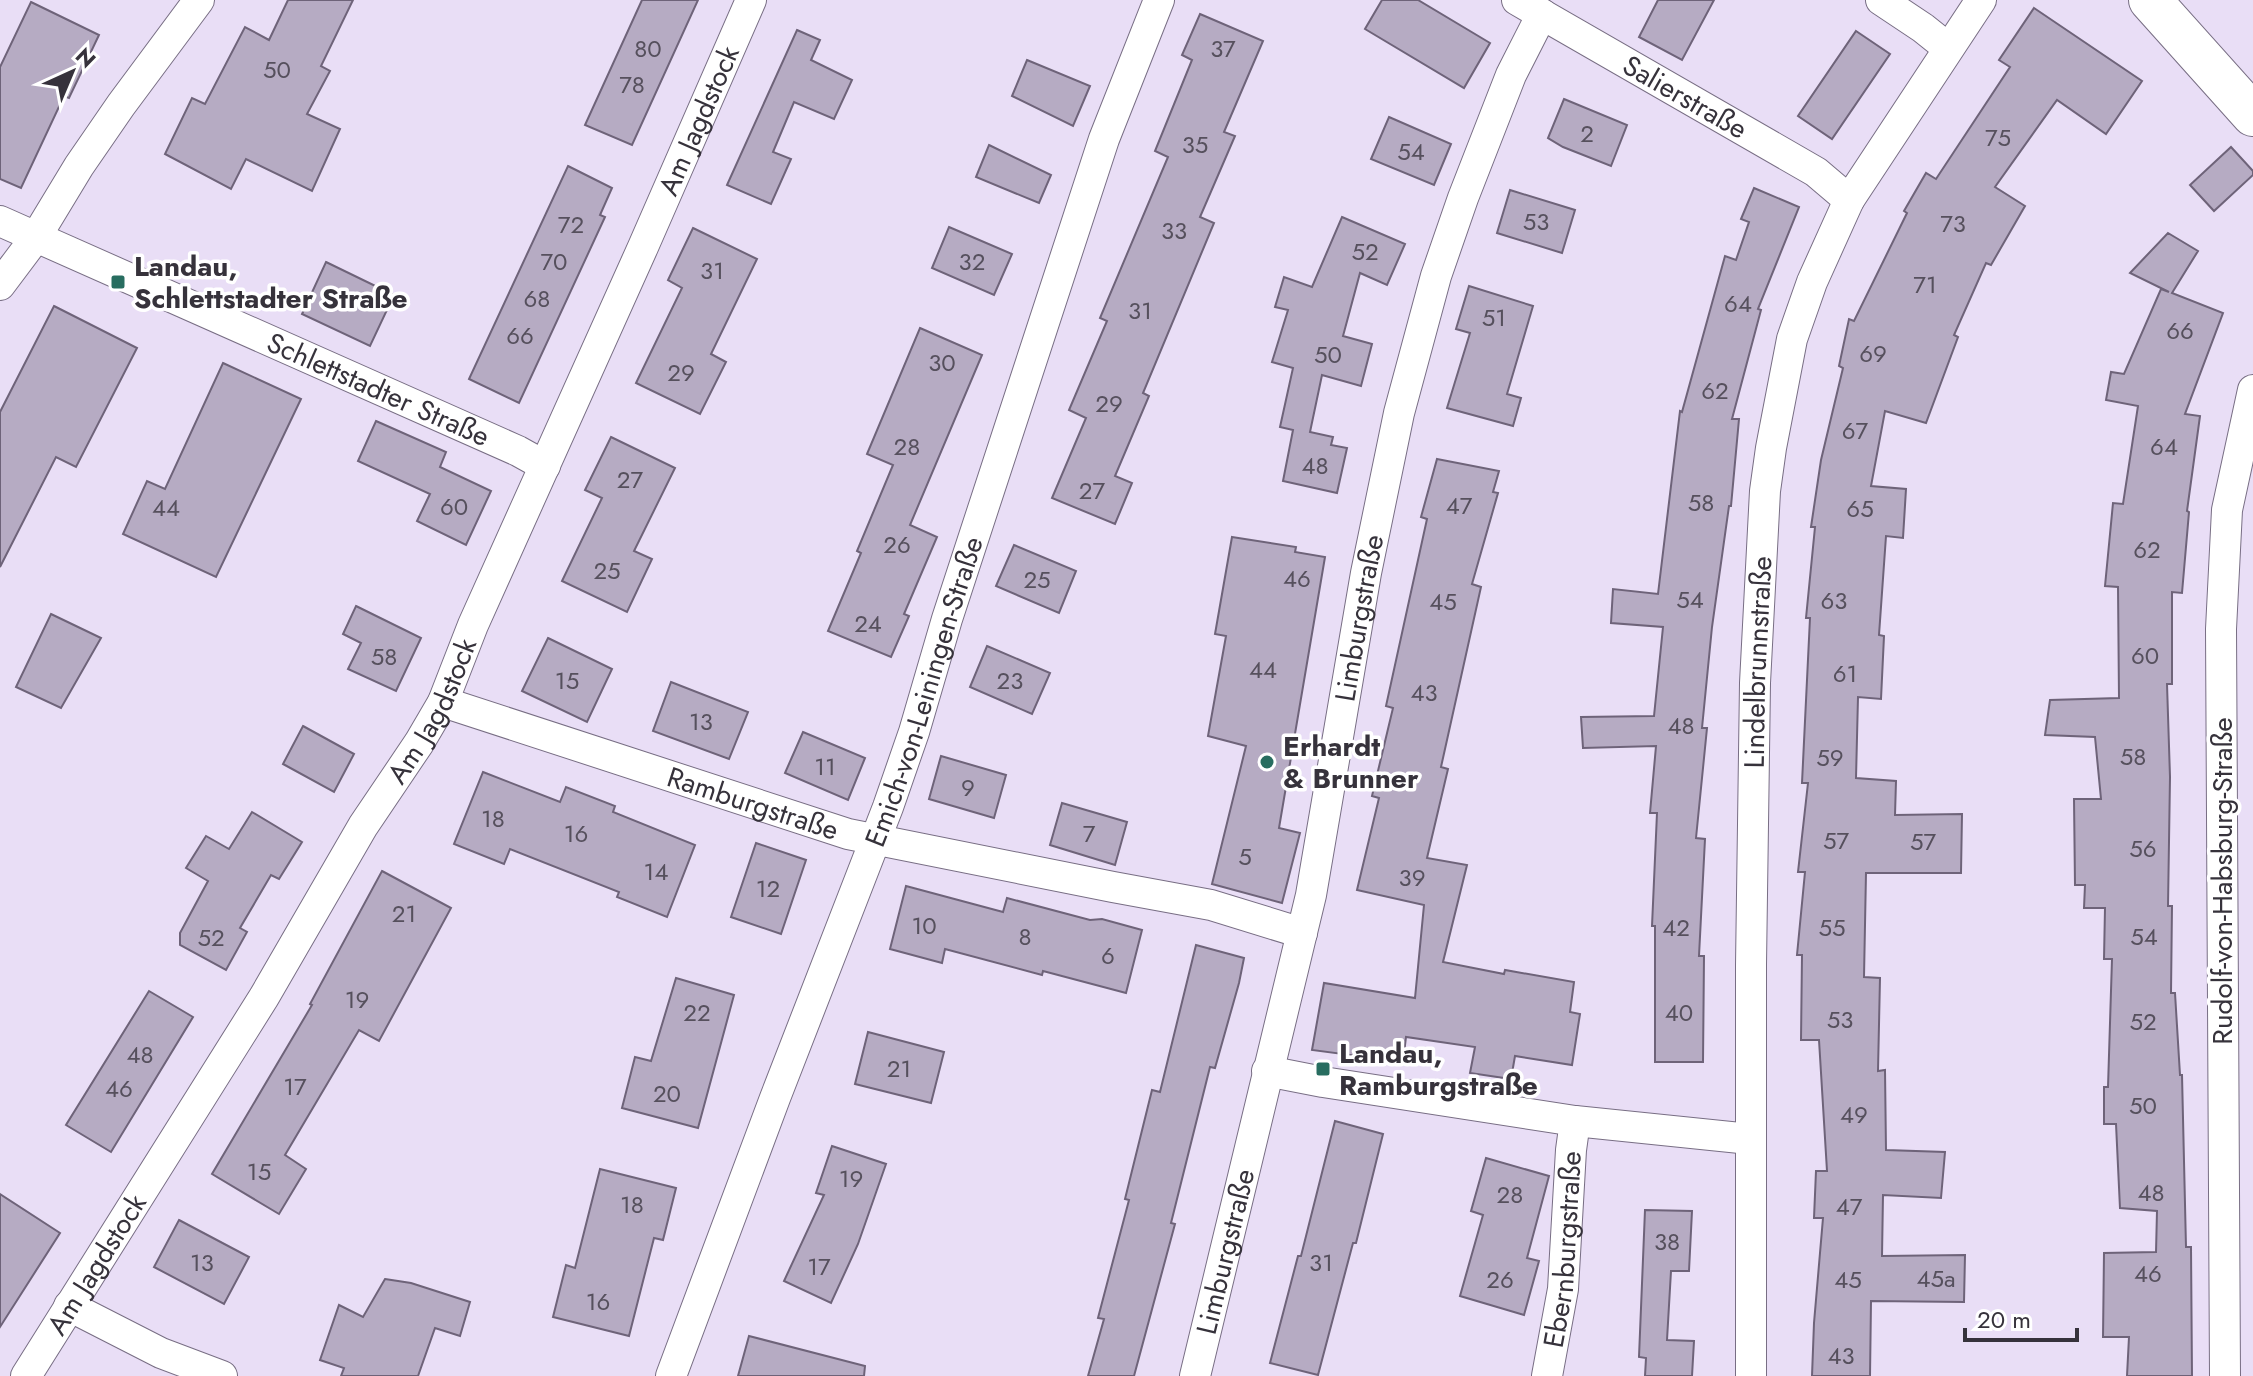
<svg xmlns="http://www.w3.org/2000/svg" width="2253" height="1376" font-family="Jost,sans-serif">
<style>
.building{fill:#b6abc3;stroke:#6e6379;stroke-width:2}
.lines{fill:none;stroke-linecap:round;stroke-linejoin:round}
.street-casing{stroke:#786e84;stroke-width:32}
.secondary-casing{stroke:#786e84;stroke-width:44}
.street{stroke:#fff;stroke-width:30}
.secondary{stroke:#fff;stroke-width:42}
.poi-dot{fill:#286d60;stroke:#fff;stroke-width:3}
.labels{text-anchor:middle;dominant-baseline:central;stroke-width:7;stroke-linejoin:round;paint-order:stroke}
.number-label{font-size:24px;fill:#56505d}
.street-label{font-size:28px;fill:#36323b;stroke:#fff}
.poi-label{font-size:28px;font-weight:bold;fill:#36323b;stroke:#fff;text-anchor:start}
</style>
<rect width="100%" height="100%" fill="#e9def6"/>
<g class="building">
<path d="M 288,0 L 353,0 L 321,66 L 330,71 L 307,114 L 340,129 L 312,191 L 246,159 L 231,189 L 165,154 L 192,98 L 205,104 L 245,27 L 269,40 Z"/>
<path d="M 642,0 L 698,0 L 632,145 L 585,125 Z"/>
<path d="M 1382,0 L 1418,0 L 1490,43 L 1464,88 L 1365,29 Z"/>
<path d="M 1658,0 L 1714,0 L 1682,60 L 1639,37 Z"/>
<path d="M 31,2 L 99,35 L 69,98 L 64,96 L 21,188 L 0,179 L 0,67 Z"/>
<path d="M 2034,8 L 2142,81 L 2106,134 L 2057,100 L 1995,187 L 2025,206 L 1991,265 L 1986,263 L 1954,335 L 1958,337 L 1926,423 L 1885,411 L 1871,486 L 1906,489 L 1903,538 L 1886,536 L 1879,635 L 1884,636 L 1881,699 L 1858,697 L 1856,778 L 1896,781 L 1895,815 L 1962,814 L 1961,873 L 1866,873 L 1864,977 L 1880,978 L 1878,1071 L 1885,1070 L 1886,1150 L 1945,1152 L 1941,1198 L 1883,1195 L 1882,1256 L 1965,1255 L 1964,1302 L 1871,1301 L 1870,1376 L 1812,1376 L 1814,1323 L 1823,1218 L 1814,1218 L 1816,1171 L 1827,1171 L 1819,1040 L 1801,1040 L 1802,955 L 1797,955 L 1805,872 L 1798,872 L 1808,783 L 1802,783 L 1810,618 L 1806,618 L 1815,527 L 1811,527 L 1821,460 L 1843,368 L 1839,366 L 1849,319 L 1854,321 L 1907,213 L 1904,211 L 1926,173 L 1936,179 L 2010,67 L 1999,60 Z"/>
<path d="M 1200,14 L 1263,41 L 1224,132 L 1235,136 L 1200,217 L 1214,223 L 1143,393 L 1149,396 L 1115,476 L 1132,483 L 1115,524 L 1052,498 L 1086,418 L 1069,410 L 1107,321 L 1100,318 L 1168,157 L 1155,151 L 1192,60 L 1182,55 Z"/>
<path d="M 797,30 L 820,40 L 811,60 L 852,80 L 834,119 L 794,102 L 773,152 L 791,159 L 771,204 L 727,185 Z"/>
<path d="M 1856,31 L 1890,54 L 1832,139 L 1798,116 Z"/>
<path d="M 1027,60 L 1090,86 L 1073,126 L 1012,96 Z"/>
<path d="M 1564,99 L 1627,125 L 1611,166 L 1563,147 L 1548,138 Z"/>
<path d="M 1389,117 L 1451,144 L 1434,185 L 1371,159 Z"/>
<path d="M 989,145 L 1051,175 L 1039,203 L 976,177 Z"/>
<path d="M 2231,147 L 2253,171 L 2253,175 L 2214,211 L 2190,185 Z"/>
<path d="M 568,166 L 612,188 L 600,215 L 605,217 L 519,403 L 469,379 Z"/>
<path d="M 1754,188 L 1799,207 L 1758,309 L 1761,310 L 1732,419 L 1739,419 L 1731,506 L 1729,506 L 1712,627 L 1702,728 L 1707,728 L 1696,838 L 1705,839 L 1699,956 L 1704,956 L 1703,1062 L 1655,1062 L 1655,926 L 1652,926 L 1657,813 L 1650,813 L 1656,746 L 1583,748 L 1581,717 L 1654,716 L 1663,627 L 1611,623 L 1613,589 L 1658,594 L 1680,411 L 1682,412 L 1725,256 L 1736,260 L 1749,222 L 1741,219 Z"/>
<path d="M 1510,190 L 1575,210 L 1562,253 L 1497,233 Z"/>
<path d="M 1342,217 L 1405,244 L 1387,285 L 1360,273 L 1343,336 L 1372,344 L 1361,386 L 1322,375 L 1310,432 L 1333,437 L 1331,445 L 1347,448 L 1337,493 L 1283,481 L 1293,430 L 1280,427 L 1293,368 L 1272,362 L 1288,310 L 1275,307 L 1284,277 L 1312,287 Z"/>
<path d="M 949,227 L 1012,254 L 994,295 L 932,268 Z"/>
<path d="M 693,228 L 757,259 L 711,354 L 726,362 L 700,414 L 636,383 L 682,288 L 668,280 Z"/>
<path d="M 2168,233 L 2198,251 L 2172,293 L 2223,313 L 2185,414 L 2200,416 L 2187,511 L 2189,512 L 2182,593 L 2172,592 L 2172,684 L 2167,684 L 2170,777 L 2168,906 L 2172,906 L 2171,993 L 2175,993 L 2180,1075 L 2182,1075 L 2186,1247 L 2191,1247 L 2192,1376 L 2127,1376 L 2129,1337 L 2103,1337 L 2104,1253 L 2156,1252 L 2157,1211 L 2120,1208 L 2116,1124 L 2104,1124 L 2104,1087 L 2108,1087 L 2112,959 L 2104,959 L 2105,908 L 2084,908 L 2085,885 L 2075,885 L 2074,799 L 2101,799 L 2095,737 L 2045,735 L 2050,700 L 2119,698 L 2118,587 L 2105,586 L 2113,503 L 2123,504 L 2138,406 L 2106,400 L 2111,372 L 2124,374 L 2161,289 L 2169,292 L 2130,273 Z"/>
<path d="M 326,262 L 394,295 L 370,346 L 302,314 Z"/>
<path d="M 1469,286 L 1533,306 L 1507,394 L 1521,398 L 1513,426 L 1447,408 L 1470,333 L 1456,329 Z"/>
<path d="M 54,306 L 137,348 L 76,467 L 56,457 L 0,567 L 0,412 Z"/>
<path d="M 920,328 L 982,355 L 910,525 L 937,537 L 904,614 L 909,616 L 891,657 L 828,631 L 861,553 L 857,551 L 893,465 L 867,454 Z"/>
<path d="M 223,363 L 301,399 L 216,577 L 123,534 L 147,481 L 165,489 Z"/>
<path d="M 376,421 L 446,452 L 440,467 L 491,491 L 466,545 L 417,521 L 430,494 L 358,461 Z"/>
<path d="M 611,437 L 675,468 L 634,551 L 652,559 L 627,612 L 562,581 L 602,498 L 585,490 Z"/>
<path d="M 1437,459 L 1499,471 L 1493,492 L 1498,493 L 1472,584 L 1481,587 L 1441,767 L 1448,769 L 1427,858 L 1467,865 L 1443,962 L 1504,974 L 1505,970 L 1574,982 L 1570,1012 L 1580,1014 L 1572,1065 L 1515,1056 L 1511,1079 L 1470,1073 L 1475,1047 L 1406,1037 L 1403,1062 L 1312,1050 L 1324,983 L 1415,998 L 1424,905 L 1357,890 L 1379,798 L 1372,796 L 1393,708 L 1386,706 L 1427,519 L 1421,517 Z"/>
<path d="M 1232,537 L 1296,547 L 1295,552 L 1325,557 L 1279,828 L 1300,833 L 1282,903 L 1212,884 L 1246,746 L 1208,736 L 1226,636 L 1215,634 Z"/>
<path d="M 1014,545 L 1076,571 L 1059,613 L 996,586 Z"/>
<path d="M 356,606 L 421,638 L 396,691 L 348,669 L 361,643 L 343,634 Z"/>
<path d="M 51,614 L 101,638 L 61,708 L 16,687 Z"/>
<path d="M 548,638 L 612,669 L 587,722 L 522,691 Z"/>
<path d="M 987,646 L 1050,673 L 1032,714 L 970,687 Z"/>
<path d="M 671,682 L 748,712 L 729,759 L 653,731 Z"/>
<path d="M 303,726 L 354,754 L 334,792 L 283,764 Z"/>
<path d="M 803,732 L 865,758 L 848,800 L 785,773 Z"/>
<path d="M 941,756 L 1006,775 L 994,818 L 929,799 Z"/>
<path d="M 483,772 L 560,802 L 566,787 L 615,806 L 613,812 L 695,845 L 667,917 L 617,897 L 619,892 L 510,849 L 504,864 L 454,844 Z"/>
<path d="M 1062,803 L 1127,822 L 1115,865 L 1050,845 Z"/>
<path d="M 252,812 L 302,842 L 279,879 L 271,875 L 240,928 L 247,932 L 226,970 L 180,945 L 180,933 L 208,881 L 186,868 L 206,836 L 229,849 Z"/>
<path d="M 756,843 L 806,860 L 781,934 L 731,917 Z"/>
<path d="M 382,871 L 451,908 L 379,1041 L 359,1030 L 285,1155 L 306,1169 L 279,1214 L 212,1174 L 312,1005 L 310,1004 Z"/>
<path d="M 906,886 L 1003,912 L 1007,898 L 1090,920 L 1102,919 L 1142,930 L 1126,993 L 1043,971 L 1042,975 L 945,949 L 942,963 L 890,949 Z"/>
<path d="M 1196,945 L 1244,958 L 1239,983 L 1215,1068 L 1210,1067 L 1171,1223 L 1175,1224 L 1134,1376 L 1088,1376 L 1104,1319 L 1098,1318 L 1129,1200 L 1125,1199 L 1152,1090 L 1160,1092 Z"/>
<path d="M 676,978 L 734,995 L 698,1128 L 622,1108 L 635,1057 L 651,1061 Z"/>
<path d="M 149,991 L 193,1017 L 111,1152 L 66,1125 Z"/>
<path d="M 868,1032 L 944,1052 L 931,1103 L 855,1084 Z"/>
<path d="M 1335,1121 L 1383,1134 L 1356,1243 L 1353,1243 L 1318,1375 L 1270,1363 L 1298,1256 L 1301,1256 Z"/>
<path d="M 832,1146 L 886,1164 L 858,1244 L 831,1303 L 784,1281 L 824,1195 L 816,1193 Z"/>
<path d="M 1486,1158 L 1549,1176 L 1527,1258 L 1539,1261 L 1524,1315 L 1460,1296 L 1483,1215 L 1471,1211 Z"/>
<path d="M 600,1169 L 676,1188 L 663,1240 L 654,1238 L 629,1336 L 553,1317 L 566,1265 L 575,1268 Z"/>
<path d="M 0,1194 L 60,1233 L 0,1327 Z"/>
<path d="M 1645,1210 L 1692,1211 L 1689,1271 L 1671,1271 L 1667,1340 L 1694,1341 L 1692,1376 L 1645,1376 L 1646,1358 L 1639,1357 Z"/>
<path d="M 179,1220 L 249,1257 L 224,1304 L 154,1267 Z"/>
<path d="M 385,1279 L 411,1283 L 470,1302 L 460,1336 L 435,1328 L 418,1376 L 341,1376 L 344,1368 L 320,1360 L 339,1305 L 363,1317 Z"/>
<path d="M 749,1336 L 865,1366 L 864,1376 L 738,1376 Z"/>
</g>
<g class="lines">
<g class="street-casing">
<g id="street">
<path id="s1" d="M 1517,0 L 1816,172 L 1849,200"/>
<path d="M 1881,0 L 1923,28 L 1948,48"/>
<path id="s2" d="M 0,221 L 518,451 L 545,466"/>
<path d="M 0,285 L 36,237 L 79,166 L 121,105 L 199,0"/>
<path id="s3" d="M 443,702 L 848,834 L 1113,887 L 1211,905 L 1302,933"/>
<path d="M 1267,1071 L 1323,1082 L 1575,1121 L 1750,1139"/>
<path d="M 69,1306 L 161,1353 L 222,1376"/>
<path id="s4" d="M 26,1376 L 264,997 L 363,826 L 419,743 L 443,702 L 473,625 L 643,247 L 751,0"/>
<path id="s5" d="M 671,1376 L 775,1098 L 888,807 L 914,732 L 947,619 L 1104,139 L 1159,0"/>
<path id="s6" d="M 1195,1376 L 1311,895 L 1366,573 L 1399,413 L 1436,276 L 1463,198 L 1511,75 L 1542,14"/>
<path id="s7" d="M 1547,1376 L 1563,1289 L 1571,1150 L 1575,1121"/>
<path id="s8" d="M 1751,1376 L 1751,965 L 1755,683 L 1765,491 L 1771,448 L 1792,339 L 1812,282 L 1849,200 L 1981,0"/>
<path d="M 2225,1376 L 2221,629 L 2227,510 L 2253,390"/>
</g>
</g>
<g class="secondary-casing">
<path id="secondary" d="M 2150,0 L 2253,115"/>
</g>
<use href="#street" class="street"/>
<use href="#secondary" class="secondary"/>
</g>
<g class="poi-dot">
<rect x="110" y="274" width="16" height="16" rx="4"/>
<circle cx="1267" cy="762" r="8"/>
<rect x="1315" y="1061" width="16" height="16" rx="4"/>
</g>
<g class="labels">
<g class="number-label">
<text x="648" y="48">80</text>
<text x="1223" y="48">37</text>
<text x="277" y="69">50</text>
<text x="632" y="84">78</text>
<text x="1587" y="133">2</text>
<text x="1998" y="137">75</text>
<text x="1195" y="144">35</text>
<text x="1411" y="151">54</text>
<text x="1536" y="221">53</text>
<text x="1953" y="223">73</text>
<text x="571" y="224">72</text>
<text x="1174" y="230">33</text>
<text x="1365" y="251">52</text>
<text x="554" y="261">70</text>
<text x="972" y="261">32</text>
<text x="712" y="270">31</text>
<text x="1925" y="284">71</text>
<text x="537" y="298">68</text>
<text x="1738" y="303">64</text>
<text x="1140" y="310">31</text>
<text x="1494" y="317">51</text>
<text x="2180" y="330">66</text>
<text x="520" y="335">66</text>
<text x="1873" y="353">69</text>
<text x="1328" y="354">50</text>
<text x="942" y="362">30</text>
<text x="681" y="372">29</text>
<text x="1715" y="390">62</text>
<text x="1109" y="403">29</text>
<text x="1855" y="430">67</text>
<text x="907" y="446">28</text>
<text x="2164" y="446">64</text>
<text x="1315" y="465">48</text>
<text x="630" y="479">27</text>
<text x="1092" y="490">27</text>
<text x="1701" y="502">58</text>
<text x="1459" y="505">47</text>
<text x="454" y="506">60</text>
<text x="166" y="507">44</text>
<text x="1860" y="508">65</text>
<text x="897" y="544">26</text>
<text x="2147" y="549">62</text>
<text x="607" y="570">25</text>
<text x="1297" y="578">46</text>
<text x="1037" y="579">25</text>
<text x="1690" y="599">54</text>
<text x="1834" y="600">63</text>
<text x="1443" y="601">45</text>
<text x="868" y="623">24</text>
<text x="2145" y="655">60</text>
<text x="384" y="656">58</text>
<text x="1263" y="669">44</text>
<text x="1845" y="673">61</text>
<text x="567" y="680">15</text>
<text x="1010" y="680">23</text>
<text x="1424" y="692">43</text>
<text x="701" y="721">13</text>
<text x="1681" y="725">48</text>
<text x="2133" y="756">58</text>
<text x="1830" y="757">59</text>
<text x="825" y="766">11</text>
<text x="968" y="787">9</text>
<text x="493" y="818">18</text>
<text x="576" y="833">16</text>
<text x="1089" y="833">7</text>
<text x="1836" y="840">57</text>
<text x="1923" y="841">57</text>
<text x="2143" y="848">56</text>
<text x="1245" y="856">5</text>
<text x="656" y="871">14</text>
<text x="1412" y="877">39</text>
<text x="768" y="888">12</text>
<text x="404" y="913">21</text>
<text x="924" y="925">10</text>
<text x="1676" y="927">42</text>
<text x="1832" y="927">55</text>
<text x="1025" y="936">8</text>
<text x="2144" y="936">54</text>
<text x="211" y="937">52</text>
<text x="1108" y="955">6</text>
<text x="357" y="999">19</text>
<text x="697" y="1012">22</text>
<text x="1679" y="1012">40</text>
<text x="1840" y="1019">53</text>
<text x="2143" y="1021">52</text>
<text x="140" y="1054">48</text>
<text x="899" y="1068">21</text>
<text x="295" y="1086">17</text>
<text x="119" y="1088">46</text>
<text x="667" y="1093">20</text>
<text x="2143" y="1105">50</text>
<text x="1854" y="1114">49</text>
<text x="259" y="1171">15</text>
<text x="851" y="1178">19</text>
<text x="2151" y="1192">48</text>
<text x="1510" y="1194">28</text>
<text x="632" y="1204">18</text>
<text x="1849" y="1206">47</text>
<text x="1667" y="1241">38</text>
<text x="202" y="1262">13</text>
<text x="1321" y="1262">31</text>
<text x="819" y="1266">17</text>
<text x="2148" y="1273">46</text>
<text x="1936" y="1278">45a</text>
<text x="1500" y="1279">26</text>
<text x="1848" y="1279">45</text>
<text x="598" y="1301">16</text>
<text x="1841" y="1355">43</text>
</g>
<g class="street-label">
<text stroke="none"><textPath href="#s1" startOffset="194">Salierstraße</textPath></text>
<text stroke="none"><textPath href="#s4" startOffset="1428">Am Jagdstock</textPath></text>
<text stroke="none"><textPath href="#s2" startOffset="414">Schlettstadter Straße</textPath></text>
<text stroke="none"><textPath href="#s6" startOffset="776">Limburgstraße</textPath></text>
<text stroke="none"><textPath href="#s8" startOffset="714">Lindelbrunnstraße</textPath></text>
<text stroke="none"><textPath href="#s5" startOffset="730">Emich-von-Leiningen-Straße</textPath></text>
<text stroke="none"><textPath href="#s4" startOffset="780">Am Jagdstock</textPath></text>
<text stroke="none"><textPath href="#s3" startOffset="326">Ramburgstraße</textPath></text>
<text transform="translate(2222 881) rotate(-90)">Rudolf-von-Habsburg-Straße</text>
<text stroke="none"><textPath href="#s7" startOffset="128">Ebernburgstraße</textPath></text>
<text stroke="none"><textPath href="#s6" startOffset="128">Limburgstraße</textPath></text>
<text stroke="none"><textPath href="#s4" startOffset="132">Am Jagdstock</textPath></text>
</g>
<g class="poi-label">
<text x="134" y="266">Landau,<tspan x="134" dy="32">Schlettstadter Straße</tspan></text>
<text x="1283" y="746">Erhardt<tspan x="1283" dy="32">&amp; Brunner</tspan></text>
<text x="1339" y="1053">Landau,<tspan x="1339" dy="32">Ramburgstraße</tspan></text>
</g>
</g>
<g transform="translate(72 72) rotate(44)" stroke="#ffffff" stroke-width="6" paint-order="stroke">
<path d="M0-6L14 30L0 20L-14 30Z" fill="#36323b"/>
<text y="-12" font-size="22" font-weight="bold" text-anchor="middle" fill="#36323b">N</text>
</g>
<path d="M1965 1328v12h112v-12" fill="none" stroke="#36323b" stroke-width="4"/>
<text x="1977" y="1328" font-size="24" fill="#36323b" stroke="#ffffff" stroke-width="6" paint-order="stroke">20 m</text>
</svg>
